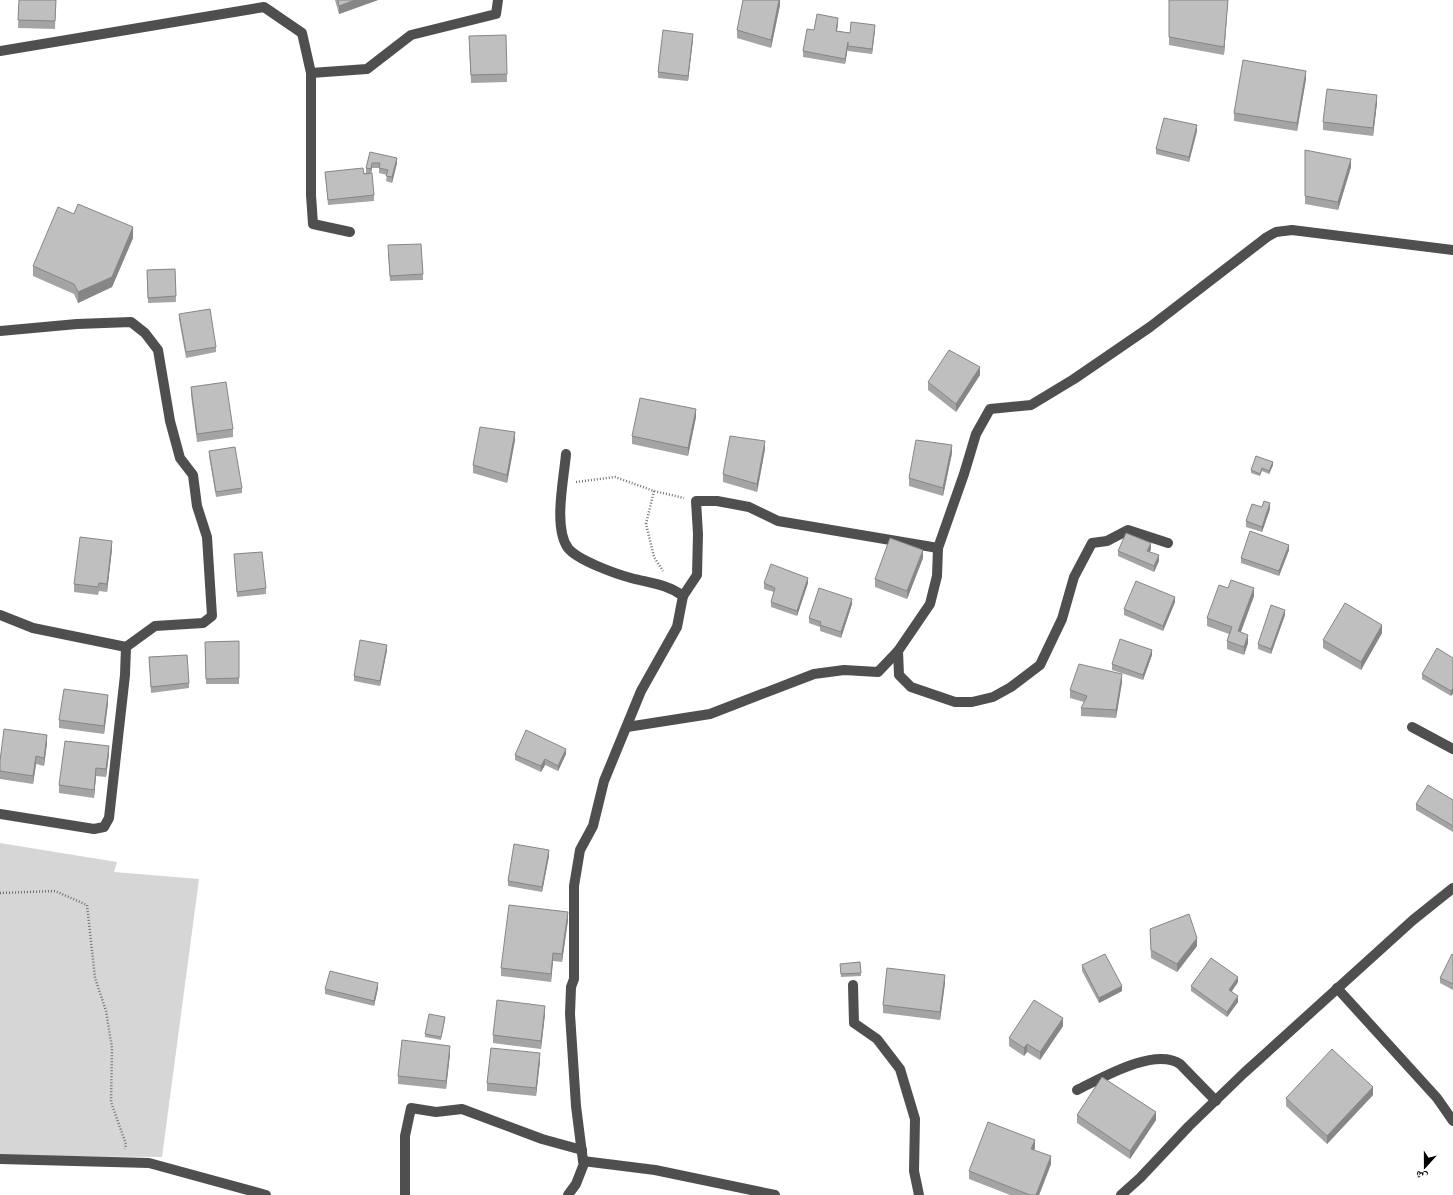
<svg xmlns="http://www.w3.org/2000/svg" width="1453" height="1195" font-family="'PT Sans Narrow','Noto Naskh Arabic',sans-serif">
<style>
.green{fill:#d6d6d6}
.lines{fill:none;stroke-linecap:round;stroke-linejoin:round}
.path{stroke:#717171;stroke-width:2.5;stroke-dasharray:1 2;stroke-linecap:butt}
.minor{stroke:#4f4f4f;stroke-width:10}
.wall{fill:#a4a4a4}
.shaded-wall{fill:#868686}
.building{fill:#bfbfbf;stroke:#868686}
</style>
<rect width="100%" height="100%" fill="#fff"/>
<path class="green" d="M 0,843 L 117,862 L 114,872 L 199,879 L 162,1157 L 0,1156 Z"/>
<g class="lines">
<g class="path">
<path d="M 576,482 L 615,477 L 654,491 L 684,498"/>
<path d="M 654,491 L 646,524 L 654,557 L 663,571"/>
<path d="M 0,893 L 55,891 L 87,905 L 95,978 L 106,1011 L 112,1048 L 111,1102 L 126,1144 L 125,1149"/>
</g>
<g class="minor">
<path d="M 0,51 L 264,7 L 302,33 L 311,73 L 367,69 L 411,35 L 496,14 L 498,0"/>
<path d="M 311,73 L 311,195 L 313,224 L 350,232"/>
<path d="M 0,331 L 77,324 L 131,322 L 145,333 L 158,350 L 170,421 L 180,458 L 193,475 L 197,506 L 207,537 L 212,616 L 203,623 L 155,626 L 126,647 L 125,675 L 109,818 L 104,827 L 94,829 L 0,814"/>
<path d="M 566,454 C 564,479 553,527 568,548 C 577,560 616,574 631,578 C 650,583 667,584 683,596 L 677,627 L 641,691 L 604,781 L 593,826 L 580,850 L 574,886 L 574,979 L 571,987 L 570,1014 L 576,1106 L 583,1161 L 585,1161 L 576,1184 L 568,1195"/>
<path d="M 683,596 L 697,575 L 698,534 L 696,501 L 717,501 L 749,507 L 778,521 L 938,548"/>
<path d="M 0,615 L 33,628 L 126,647"/>
<path d="M 898,651 L 899,675 L 911,687 L 955,702 L 972,702 L 993,697 L 1011,687 L 1040,665 L 1062,619 L 1074,577 L 1092,543 L 1107,541 L 1128,530 L 1168,543"/>
<path d="M 627,727 L 710,714 L 814,674 L 844,670 L 878,672 L 898,651 L 930,604 L 937,576 L 938,548 L 964,474 L 976,434 L 990,409 L 1031,405 L 1074,379 L 1150,327 L 1267,237 L 1276,232 L 1292,230 L 1453,250"/>
<path d="M 1412,727 L 1453,749"/>
<path d="M 853,985 L 854,1023 L 877,1039 L 900,1069 L 915,1119 L 914,1171 L 919,1195"/>
<path d="M 1337,988 L 1437,1098 L 1453,1121"/>
<path d="M 1077,1090 C 1102,1078 1154,1047 1180,1064 L 1216,1101"/>
<path d="M 0,1159 L 149,1163 L 266,1195"/>
<path d="M 583,1161 L 655,1170 L 775,1195"/>
<path d="M 405,1195 L 405,1136 L 411,1108 L 436,1112 L 462,1109 L 542,1139 L 582,1150"/>
<path d="M 1121,1195 L 1140,1178 L 1189,1126 L 1244,1073 L 1413,920 L 1453,888"/>
</g>
</g>
<g class="wall">
<path d="M 19,0 L 56,0 L 55,29 L 18,28 Z"/>
<path d="M 335,0 L 378,0 L 339,14 Z"/>
<path d="M 780,0 L 780,5 L 771,48 L 737,38 L 737,30 Z"/>
<path d="M 1169,0 L 1228,0 L 1224,55 L 1169,45 Z"/>
<path d="M 838,23 L 837,31 L 850,33 L 875,30 L 872,54 L 848,51 L 848,47 L 845,64 L 803,57 L 803,51 L 814,30 Z"/>
<path d="M 693,39 L 688,81 L 658,78 L 658,72 Z"/>
<path d="M 469,44 L 507,74 L 507,82 L 471,83 Z"/>
<path d="M 1306,79 L 1297,131 L 1234,121 L 1234,113 Z"/>
<path d="M 1377,103 L 1373,136 L 1323,130 L 1323,122 Z"/>
<path d="M 1197,131 L 1189,162 L 1156,154 L 1156,149 Z"/>
<path d="M 1305,150 L 1351,167 L 1338,210 L 1305,204 Z"/>
<path d="M 370,152 L 397,163 L 392,183 L 386,181 L 387,175 L 379,173 L 379,168 L 372,168 L 371,173 L 374,195 L 374,201 L 328,205 L 325,172 L 366,173 L 366,168 Z"/>
<path d="M 133,238 L 112,287 L 78,303 L 74,294 L 33,276 L 33,266 Z"/>
<path d="M 388,251 L 423,274 L 423,280 L 390,281 Z"/>
<path d="M 175,269 L 176,302 L 148,303 L 147,270 Z"/>
<path d="M 179,314 L 216,347 L 216,352 L 186,358 L 179,319 Z"/>
<path d="M 980,375 L 956,412 L 928,390 L 928,382 Z"/>
<path d="M 191,387 L 233,429 L 233,437 L 197,442 L 191,395 Z"/>
<path d="M 696,417 L 688,456 L 632,444 L 632,436 Z"/>
<path d="M 515,440 L 507,483 L 473,473 L 473,465 Z"/>
<path d="M 765,449 L 757,492 L 723,482 L 723,474 Z"/>
<path d="M 209,451 L 242,488 L 242,493 L 216,497 L 209,456 Z"/>
<path d="M 952,453 L 943,496 L 909,486 L 909,478 Z"/>
<path d="M 1273,465 L 1269,474 L 1262,471 L 1260,476 L 1251,473 L 1251,470 Z"/>
<path d="M 1262,507 L 1270,509 L 1262,532 L 1246,527 L 1246,521 Z"/>
<path d="M 112,549 L 107,592 L 99,591 L 98,595 L 74,592 L 74,584 Z"/>
<path d="M 1151,549 L 1150,552 L 1159,561 L 1154,572 L 1118,556 L 1118,551 Z"/>
<path d="M 1289,550 L 1279,576 L 1241,563 L 1241,558 Z"/>
<path d="M 234,554 L 266,588 L 266,594 L 237,597 Z"/>
<path d="M 923,558 L 907,599 L 875,587 L 875,579 Z"/>
<path d="M 764,583 L 808,583 L 797,616 L 771,607 L 771,602 L 774,592 L 764,589 Z"/>
<path d="M 1228,588 L 1254,596 L 1241,632 L 1248,643 L 1244,655 L 1227,649 L 1227,641 L 1229,634 L 1207,626 L 1207,618 Z"/>
<path d="M 1175,602 L 1163,631 L 1124,615 L 1124,609 Z"/>
<path d="M 852,604 L 841,638 L 820,631 L 820,627 L 809,623 L 809,618 Z"/>
<path d="M 1285,615 L 1271,654 L 1258,649 L 1258,644 Z"/>
<path d="M 1382,633 L 1361,670 L 1323,648 L 1323,640 Z"/>
<path d="M 239,641 L 239,684 L 206,684 L 205,642 Z"/>
<path d="M 387,650 L 380,686 L 354,681 L 354,676 Z"/>
<path d="M 1152,655 L 1143,680 L 1112,670 L 1112,664 Z"/>
<path d="M 149,657 L 189,683 L 189,688 L 151,693 Z"/>
<path d="M 1453,658 L 1451,696 L 1422,679 L 1422,674 Z"/>
<path d="M 1122,682 L 1116,718 L 1081,716 L 1081,708 L 1084,702 L 1070,698 L 1070,690 Z"/>
<path d="M 108,703 L 104,734 L 59,728 L 59,720 Z"/>
<path d="M 47,743 L 44,766 L 36,764 L 33,784 L 0,779 L 0,761 Z"/>
<path d="M 109,754 L 106,777 L 96,776 L 94,798 L 59,793 L 59,785 Z"/>
<path d="M 566,754 L 558,771 L 545,765 L 541,772 L 515,760 L 515,755 Z"/>
<path d="M 1453,800 L 1453,832 L 1416,810 L 1416,804 Z"/>
<path d="M 549,856 L 542,892 L 508,886 L 508,881 Z"/>
<path d="M 568,920 L 562,962 L 553,961 L 551,982 L 501,976 L 501,968 Z"/>
<path d="M 1150,929 L 1197,946 L 1177,972 L 1151,958 Z"/>
<path d="M 1453,955 L 1453,990 L 1440,983 L 1440,978 Z"/>
<path d="M 860,962 L 861,976 L 841,977 L 840,964 Z"/>
<path d="M 1082,965 L 1122,991 L 1099,1003 L 1082,971 Z"/>
<path d="M 1238,982 L 1232,991 L 1238,1002 L 1227,1017 L 1191,991 L 1191,986 Z"/>
<path d="M 945,983 L 940,1020 L 883,1013 L 883,1005 Z"/>
<path d="M 378,988 L 374,1006 L 325,994 L 325,989 Z"/>
<path d="M 545,1014 L 541,1049 L 493,1043 L 493,1035 Z"/>
<path d="M 445,1020 L 441,1040 L 425,1037 L 425,1034 Z"/>
<path d="M 1063,1026 L 1040,1060 L 1027,1052 L 1024,1056 L 1009,1046 L 1009,1038 Z"/>
<path d="M 450,1054 L 446,1089 L 398,1084 L 398,1076 Z"/>
<path d="M 540,1061 L 536,1096 L 487,1091 L 487,1083 Z"/>
<path d="M 1373,1095 L 1327,1144 L 1286,1106 L 1286,1098 Z"/>
<path d="M 1077,1115 L 1156,1120 L 1130,1159 L 1077,1123 Z"/>
<path d="M 1035,1148 L 1034,1150 L 1051,1164 L 1039,1195 L 1010,1195 L 969,1179 L 969,1171 Z"/>
</g>
<g class="shaded-wall">
<path d="M 355,0 L 378,0 L 339,14 L 339,6 Z"/>
<path d="M 779,0 L 780,0 L 780,5 L 771,48 L 771,40 Z"/>
<path d="M 1228,0 L 1224,55 L 1224,47 Z"/>
<path d="M 838,18 L 838,23 L 836,36 L 836,31 Z"/>
<path d="M 875,25 L 875,30 L 872,54 L 872,49 Z"/>
<path d="M 693,34 L 693,39 L 688,81 L 688,76 Z"/>
<path d="M 848,42 L 848,47 L 845,64 L 845,59 Z"/>
<path d="M 1306,71 L 1306,79 L 1297,131 L 1297,123 Z"/>
<path d="M 1377,95 L 1377,103 L 1373,136 L 1373,128 Z"/>
<path d="M 1197,125 L 1197,131 L 1189,162 L 1189,157 Z"/>
<path d="M 397,158 L 397,163 L 392,183 L 392,177 Z"/>
<path d="M 1351,159 L 1351,167 L 1338,210 L 1338,202 Z"/>
<path d="M 372,163 L 372,168 L 371,174 L 371,169 Z"/>
<path d="M 133,227 L 133,238 L 112,287 L 78,303 L 78,292 Z"/>
<path d="M 980,367 L 980,375 L 956,412 L 956,404 Z"/>
<path d="M 696,409 L 696,417 L 688,456 L 688,448 Z"/>
<path d="M 515,432 L 515,440 L 507,483 L 507,475 Z"/>
<path d="M 765,441 L 765,449 L 757,492 L 757,484 Z"/>
<path d="M 952,445 L 952,453 L 943,496 L 943,488 Z"/>
<path d="M 1273,462 L 1273,465 L 1269,474 L 1269,471 Z"/>
<path d="M 1270,503 L 1270,509 L 1262,532 L 1262,527 Z"/>
<path d="M 112,541 L 112,549 L 107,592 L 107,584 Z"/>
<path d="M 1151,543 L 1151,549 L 1147,556 L 1147,551 Z"/>
<path d="M 1289,545 L 1289,550 L 1279,576 L 1279,571 Z"/>
<path d="M 923,550 L 923,558 L 907,599 L 907,591 Z"/>
<path d="M 1159,555 L 1159,561 L 1154,572 L 1154,566 Z"/>
<path d="M 808,578 L 808,583 L 797,616 L 797,611 Z"/>
<path d="M 1254,588 L 1254,596 L 1238,639 L 1238,631 Z"/>
<path d="M 1175,597 L 1175,602 L 1163,631 L 1163,626 Z"/>
<path d="M 852,599 L 852,604 L 841,638 L 841,632 Z"/>
<path d="M 1285,610 L 1285,615 L 1271,654 L 1271,649 Z"/>
<path d="M 1382,625 L 1382,633 L 1361,670 L 1361,662 Z"/>
<path d="M 1248,635 L 1248,643 L 1244,655 L 1244,647 Z"/>
<path d="M 387,645 L 387,650 L 380,686 L 380,681 Z"/>
<path d="M 1152,650 L 1152,655 L 1143,680 L 1143,675 Z"/>
<path d="M 1122,674 L 1122,682 L 1116,718 L 1116,710 Z"/>
<path d="M 1453,688 L 1453,694 L 1451,696 L 1451,691 Z"/>
<path d="M 108,695 L 108,703 L 104,734 L 104,726 Z"/>
<path d="M 47,735 L 47,743 L 44,766 L 44,758 Z"/>
<path d="M 109,746 L 109,754 L 106,777 L 106,769 Z"/>
<path d="M 566,749 L 566,754 L 558,771 L 558,766 Z"/>
<path d="M 36,756 L 36,764 L 33,784 L 33,776 Z"/>
<path d="M 545,759 L 545,765 L 541,772 L 541,766 Z"/>
<path d="M 96,768 L 96,776 L 94,798 L 94,790 Z"/>
<path d="M 549,850 L 549,856 L 542,892 L 542,887 Z"/>
<path d="M 568,912 L 568,920 L 562,962 L 562,954 Z"/>
<path d="M 1197,938 L 1197,946 L 1177,972 L 1177,964 Z"/>
<path d="M 553,953 L 553,961 L 551,982 L 551,974 Z"/>
<path d="M 945,975 L 945,983 L 940,1020 L 940,1012 Z"/>
<path d="M 1238,977 L 1238,982 L 1229,995 L 1229,990 Z"/>
<path d="M 378,983 L 378,988 L 374,1006 L 374,1001 Z"/>
<path d="M 1122,986 L 1122,991 L 1099,1003 L 1099,998 Z"/>
<path d="M 1238,996 L 1238,1002 L 1227,1017 L 1227,1012 Z"/>
<path d="M 545,1006 L 545,1014 L 541,1049 L 541,1041 Z"/>
<path d="M 1063,1018 L 1063,1026 L 1040,1060 L 1040,1052 Z"/>
<path d="M 1027,1044 L 1027,1052 L 1024,1056 L 1024,1048 Z"/>
<path d="M 450,1046 L 450,1054 L 446,1089 L 446,1081 Z"/>
<path d="M 540,1053 L 540,1061 L 536,1096 L 536,1088 Z"/>
<path d="M 1373,1087 L 1373,1095 L 1327,1144 L 1327,1136 Z"/>
<path d="M 1156,1112 L 1156,1120 L 1130,1159 L 1130,1151 Z"/>
<path d="M 1035,1140 L 1035,1148 L 1031,1157 L 1031,1149 Z"/>
<path d="M 1051,1156 L 1051,1164 L 1039,1195 L 1036,1195 Z"/>
</g>
<g class="building">
<path d="M 19,0 L 56,0 L 55,21 L 18,20 Z"/>
<path d="M 338,0 L 355,0 L 339,6 Z"/>
<path d="M 743,0 L 779,0 L 771,40 L 737,30 Z"/>
<path d="M 1169,0 L 1228,0 L 1224,47 L 1169,37 Z"/>
<path d="M 817,14 L 838,18 L 836,31 L 850,33 L 851,22 L 875,25 L 872,49 L 848,46 L 848,42 L 845,59 L 803,51 L 807,29 L 814,30 Z"/>
<path d="M 663,30 L 693,34 L 688,76 L 658,72 Z"/>
<path d="M 506,35 L 507,74 L 471,75 L 469,36 Z"/>
<path d="M 1243,60 L 1306,71 L 1297,123 L 1234,113 Z"/>
<path d="M 1327,89 L 1377,95 L 1373,128 L 1323,122 Z"/>
<path d="M 1164,118 L 1197,125 L 1189,157 L 1156,149 Z"/>
<path d="M 1305,150 L 1351,159 L 1338,202 L 1305,196 Z"/>
<path d="M 370,152 L 397,158 L 392,177 L 386,176 L 388,170 L 379,168 L 380,163 L 372,163 L 371,169 L 366,168 Z"/>
<path d="M 363,168 L 364,174 L 372,173 L 374,195 L 328,200 L 325,172 Z"/>
<path d="M 78,204 L 133,227 L 112,277 L 78,292 L 74,284 L 33,266 L 58,207 L 74,214 Z"/>
<path d="M 421,244 L 423,274 L 390,276 L 388,245 Z"/>
<path d="M 175,269 L 176,296 L 148,298 L 147,270 Z"/>
<path d="M 210,309 L 216,347 L 186,352 L 179,314 Z"/>
<path d="M 949,350 L 980,367 L 956,404 L 928,382 Z"/>
<path d="M 226,382 L 233,429 L 197,434 L 191,387 Z"/>
<path d="M 640,398 L 696,409 L 688,448 L 632,436 Z"/>
<path d="M 480,427 L 515,432 L 507,475 L 473,465 Z"/>
<path d="M 730,436 L 765,441 L 757,484 L 723,474 Z"/>
<path d="M 916,440 L 952,445 L 943,488 L 909,478 Z"/>
<path d="M 235,447 L 242,488 L 216,492 L 209,451 Z"/>
<path d="M 1256,456 L 1273,462 L 1269,471 L 1262,468 L 1260,474 L 1251,470 Z"/>
<path d="M 1264,501 L 1270,503 L 1262,527 L 1246,521 L 1252,504 L 1262,507 Z"/>
<path d="M 1250,531 L 1289,545 L 1279,571 L 1241,558 Z"/>
<path d="M 1126,533 L 1151,543 L 1147,551 L 1159,555 L 1154,566 L 1118,551 Z"/>
<path d="M 80,537 L 112,541 L 107,584 L 99,583 L 98,587 L 74,584 Z"/>
<path d="M 890,538 L 923,550 L 907,591 L 875,579 Z"/>
<path d="M 262,552 L 266,588 L 237,592 L 234,554 Z"/>
<path d="M 771,564 L 808,578 L 797,611 L 771,602 L 775,588 L 764,583 Z"/>
<path d="M 1231,580 L 1254,588 L 1238,631 L 1248,635 L 1244,647 L 1227,641 L 1232,627 L 1207,618 L 1219,585 L 1228,588 Z"/>
<path d="M 1136,581 L 1175,597 L 1163,626 L 1124,609 Z"/>
<path d="M 819,588 L 852,599 L 841,632 L 820,625 L 821,622 L 809,618 Z"/>
<path d="M 1345,603 L 1382,625 L 1361,662 L 1323,640 Z"/>
<path d="M 1271,605 L 1285,610 L 1271,649 L 1258,644 Z"/>
<path d="M 1120,639 L 1152,650 L 1143,675 L 1112,664 Z"/>
<path d="M 360,640 L 387,645 L 380,681 L 354,676 Z"/>
<path d="M 239,641 L 239,678 L 206,679 L 205,642 Z"/>
<path d="M 1437,648 L 1453,658 L 1453,688 L 1451,691 L 1422,674 Z"/>
<path d="M 187,655 L 189,683 L 151,687 L 149,657 Z"/>
<path d="M 1079,664 L 1122,674 L 1116,710 L 1081,708 L 1087,696 L 1070,690 Z"/>
<path d="M 64,689 L 108,695 L 104,726 L 59,720 Z"/>
<path d="M 4,729 L 47,735 L 44,758 L 36,756 L 33,776 L 0,771 L 0,761 Z"/>
<path d="M 526,730 L 566,749 L 558,766 L 545,759 L 541,766 L 515,755 Z"/>
<path d="M 65,741 L 109,746 L 106,769 L 96,768 L 94,790 L 59,785 Z"/>
<path d="M 1428,785 L 1453,800 L 1453,826 L 1416,804 Z"/>
<path d="M 514,844 L 549,850 L 542,887 L 508,881 Z"/>
<path d="M 509,905 L 568,912 L 562,954 L 553,953 L 551,974 L 501,968 Z"/>
<path d="M 1189,914 L 1197,938 L 1177,964 L 1151,950 L 1150,929 Z"/>
<path d="M 1105,954 L 1122,986 L 1099,998 L 1082,965 Z"/>
<path d="M 1452,954 L 1453,955 L 1453,984 L 1440,978 Z"/>
<path d="M 1211,958 L 1238,977 L 1229,990 L 1238,996 L 1227,1012 L 1191,986 Z"/>
<path d="M 860,962 L 861,973 L 841,974 L 840,964 Z"/>
<path d="M 887,968 L 945,975 L 940,1012 L 883,1005 Z"/>
<path d="M 330,971 L 378,983 L 374,1001 L 325,989 Z"/>
<path d="M 497,1000 L 545,1006 L 541,1041 L 493,1035 Z"/>
<path d="M 1034,1000 L 1063,1018 L 1040,1052 L 1027,1044 L 1024,1048 L 1009,1038 Z"/>
<path d="M 429,1014 L 445,1017 L 441,1037 L 425,1034 Z"/>
<path d="M 402,1040 L 450,1046 L 446,1081 L 398,1076 Z"/>
<path d="M 491,1048 L 540,1053 L 536,1088 L 487,1083 Z"/>
<path d="M 1332,1049 L 1373,1087 L 1327,1136 L 1286,1098 Z"/>
<path d="M 1102,1077 L 1156,1112 L 1130,1151 L 1077,1115 Z"/>
<path d="M 988,1122 L 1035,1140 L 1031,1149 L 1051,1156 L 1036,1195 L 1030,1195 L 969,1171 Z"/>
</g>
<g transform="translate(1425 1167) rotate(201)" stroke="#ffffff" stroke-width="3" paint-order="stroke">
<path d="M0-3L7 15L0 10L-7 15Z" fill="#000000"/>
<text y="-6" font-size="11" font-weight="bold" text-anchor="middle" fill="#000000">ش</text>
</g>
</svg>
